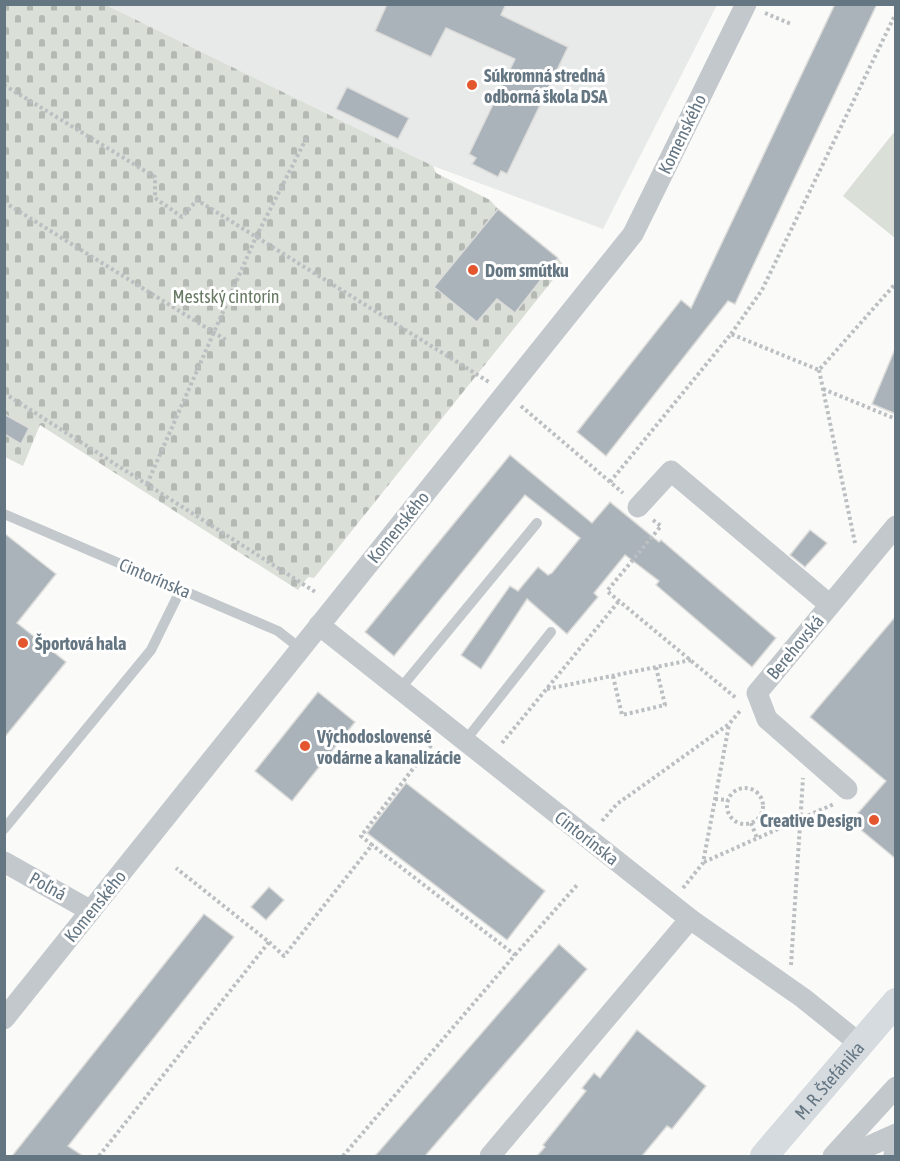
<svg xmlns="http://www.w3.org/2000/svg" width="900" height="1161" font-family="'Asap Condensed',sans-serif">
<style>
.built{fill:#e8e9e9}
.cemetery{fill:url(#cemetery-stones)}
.park{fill:#dadfd7}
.building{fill:#aab3b9;stroke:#dcdcda;stroke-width:1.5}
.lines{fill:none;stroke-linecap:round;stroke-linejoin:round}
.path{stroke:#bbbfc2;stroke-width:4;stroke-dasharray:3 3;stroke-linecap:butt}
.lane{stroke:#c3c8cc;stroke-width:10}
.street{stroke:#c3c8cc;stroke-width:21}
.secondary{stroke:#d6dbdf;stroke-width:28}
.poi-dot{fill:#e4572e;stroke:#fff;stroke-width:2}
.labels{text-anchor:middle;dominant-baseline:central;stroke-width:6;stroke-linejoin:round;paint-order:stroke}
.poi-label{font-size:18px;font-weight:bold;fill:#657683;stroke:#fff;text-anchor:start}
.street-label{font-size:18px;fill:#657683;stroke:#fff}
.park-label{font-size:18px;fill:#687a64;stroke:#fff}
</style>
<defs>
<pattern id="cemetery-stones" width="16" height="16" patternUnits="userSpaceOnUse" patternTransform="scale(1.5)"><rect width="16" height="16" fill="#dadfd7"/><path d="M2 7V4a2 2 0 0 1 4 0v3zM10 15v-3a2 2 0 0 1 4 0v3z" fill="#b4b9b4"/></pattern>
</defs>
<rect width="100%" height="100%" fill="#fafaf8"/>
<path class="built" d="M 106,5 L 717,5 L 603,229 L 433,166 Z"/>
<path class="cemetery" d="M 4,5 L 106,5 L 433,166 L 436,173 L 490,200 L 498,209 L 434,287 L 477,322 L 497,299 L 515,313 L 558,258 L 564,266 L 314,578 L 308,577 L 298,590 L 40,425 L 23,466 L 5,457 Z"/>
<path class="park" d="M 895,131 L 895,238 L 843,196 Z"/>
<g class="building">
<path d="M 387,4 L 506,4 L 501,15 L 568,47 L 507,174 L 501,171 L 498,177 L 472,164 L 476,158 L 469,154 L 515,59 L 446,28 L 431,57 L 375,31 Z"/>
<path d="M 835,4 L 877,4 L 735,304 L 728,301 L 606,456 L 577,432 L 681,300 L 691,308 Z"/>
<path d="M 347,87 L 409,118 L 398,139 L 336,109 Z"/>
<path d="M 498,209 L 558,258 L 515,313 L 497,299 L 477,322 L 434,287 Z"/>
<path d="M 895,349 L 896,349 L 896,414 L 872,404 Z"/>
<path d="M 4,414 L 29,428 L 21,444 L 4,434 Z"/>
<path d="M 510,455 L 592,523 L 610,502 L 659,542 L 661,540 L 776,638 L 752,667 L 656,585 L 659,581 L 625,555 L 594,593 L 598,597 L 567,634 L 527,599 L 481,669 L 461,655 L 510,586 L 518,591 L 538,567 L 548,575 L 552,573 L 580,538 L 525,495 L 394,656 L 365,632 Z"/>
<path d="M 810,530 L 827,543 L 805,567 L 790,555 Z"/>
<path d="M 4,533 L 56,574 L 17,623 L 66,662 L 4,738 Z"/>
<path d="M 896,616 L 896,859 L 855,825 L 862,817 L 858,813 L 886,781 L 810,717 Z"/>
<path d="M 318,692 L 355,722 L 292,801 L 255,771 Z"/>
<path d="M 406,783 L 545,891 L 507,940 L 367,833 Z"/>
<path d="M 269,887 L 284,900 L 266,920 L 251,907 Z"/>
<path d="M 204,914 L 234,937 L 68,1146 L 83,1156 L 12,1156 Z"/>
<path d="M 559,944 L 587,969 L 456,1120 L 425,1156 L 375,1156 Z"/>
<path d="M 637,1030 L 706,1086 L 672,1129 L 667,1126 L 642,1156 L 537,1156 L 545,1147 L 543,1145 L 586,1091 L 582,1088 L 594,1073 L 600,1078 Z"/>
</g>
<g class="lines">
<g class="path">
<path d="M 765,13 L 791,24"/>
<path d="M 4,85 L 155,177 L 155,198 L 182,217 L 197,200 L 489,382"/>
<path d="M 4,202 L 226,340"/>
<path d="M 731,334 L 762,290 L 896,13"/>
<path d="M 819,370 L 855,543"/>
<path d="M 823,389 L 896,419"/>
<path d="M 4,393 L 317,593"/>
<path d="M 521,406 L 623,493"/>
<path d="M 610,482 L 731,334 L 819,370 L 896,283"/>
<path d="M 147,484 L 256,237 L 307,137"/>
<path d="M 653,520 L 661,526 L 607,591 L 736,698"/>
<path d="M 613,676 L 622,715 L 665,705 L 656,667"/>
<path d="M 547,689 L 691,660"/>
<path d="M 502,743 L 619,601"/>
<circle cx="745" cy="806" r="18"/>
<path d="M 715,799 L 728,800"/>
<path d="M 602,821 L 617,804 L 729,724 L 740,711"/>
<path d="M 751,823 L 757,838"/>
<path d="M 704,862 L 834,804"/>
<path d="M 683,888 L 703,863 L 729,725"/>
<path d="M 269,942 L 284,956 L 372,845 L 361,836 L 433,743"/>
<path d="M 515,955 L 578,884"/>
<path d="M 791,965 L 803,778"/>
<path d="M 99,1156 L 269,942 L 176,868"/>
<path d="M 343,1156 L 515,955 L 372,845"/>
</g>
<g class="lane">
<path d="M 4,514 L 278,631 L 301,649"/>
<path d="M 400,689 L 537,523"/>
<path d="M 465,741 L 551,632"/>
<path d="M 4,829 L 151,650 L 181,589"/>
</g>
<g class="street">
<path d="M 638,507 L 671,471 L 830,605"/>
<path d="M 319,625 L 690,919 L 803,998 L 860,1044"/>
<path d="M 847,789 L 767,719 L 757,693 L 896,526"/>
<path d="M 4,862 L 91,911"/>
<path d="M 4,1019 L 633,234 L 746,4"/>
<path d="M 843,1147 L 867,1147 L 896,1134"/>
<path d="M 490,1156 L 690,919"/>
<path d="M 833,1156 L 896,1087"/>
<path d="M 894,1156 L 896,1138"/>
</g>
<path class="secondary" id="s1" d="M 764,1156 L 896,1002"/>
</g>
<g class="poi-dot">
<circle cx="472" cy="85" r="6"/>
<circle cx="473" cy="270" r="6"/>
<circle cx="23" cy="643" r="6"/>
<circle cx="305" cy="746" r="6"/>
<circle cx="874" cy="820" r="6"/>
</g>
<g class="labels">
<g class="poi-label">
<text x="484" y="75">Súkromná stredná<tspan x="484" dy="21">odborná škola DSA</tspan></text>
<text x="485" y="270">Dom smútku</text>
<text x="35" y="643">Športová hala</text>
<text x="317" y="736">Východoslovensé<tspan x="317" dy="21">vodárne a kanalizácie</tspan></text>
<text x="862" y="820" text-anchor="end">Creative Design</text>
</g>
<g class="street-label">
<text transform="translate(682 134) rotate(-64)">Komenského</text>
<text transform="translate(398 527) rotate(-51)">Komenského</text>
<text transform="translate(155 578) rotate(23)">Cintorínska</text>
<text transform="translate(795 647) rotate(-50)">Berehovská</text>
<text transform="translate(587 838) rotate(38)">Cintorínska</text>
<text transform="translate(48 886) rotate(29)">Poľná</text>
<text transform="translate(95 906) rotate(-51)">Komenského</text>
<text stroke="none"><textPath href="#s1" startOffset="100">M. R. Štefánika</textPath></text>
</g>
<g class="park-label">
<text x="226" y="296">Mestský cintorín</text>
</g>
</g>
<rect width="900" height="1161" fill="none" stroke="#657683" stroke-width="12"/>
</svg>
